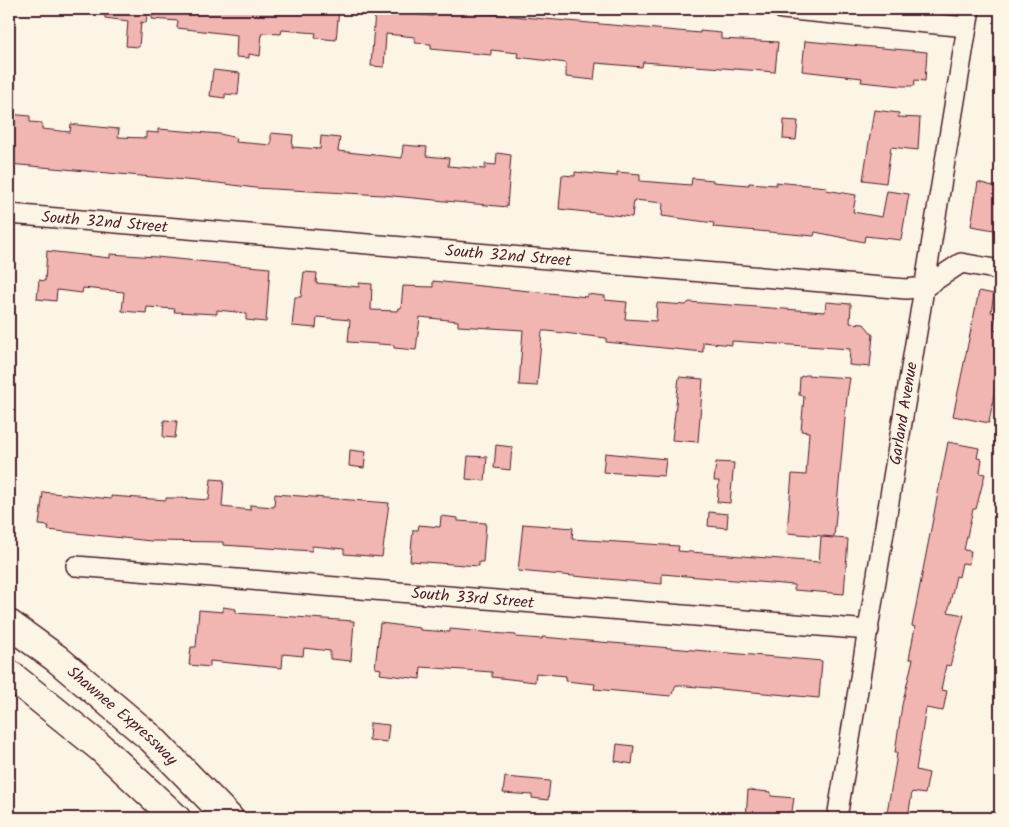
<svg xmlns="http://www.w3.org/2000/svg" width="1009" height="827" font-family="Kalam,sans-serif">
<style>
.building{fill:#f1b5b2;stroke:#4a1f2b}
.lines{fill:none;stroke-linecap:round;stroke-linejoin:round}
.minor-casing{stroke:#4a1f2b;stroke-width:22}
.highway-casing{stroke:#4a1f2b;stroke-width:31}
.minor{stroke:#fcf5e5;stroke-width:19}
.highway{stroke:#fcf5e5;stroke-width:28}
.labels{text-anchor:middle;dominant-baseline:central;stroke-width:5;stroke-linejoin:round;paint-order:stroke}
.street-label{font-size:16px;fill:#4a1f2b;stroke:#fcf5e5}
</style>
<rect width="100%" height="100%" fill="#fcf5e5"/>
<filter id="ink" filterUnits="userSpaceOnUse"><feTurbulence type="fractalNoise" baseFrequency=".02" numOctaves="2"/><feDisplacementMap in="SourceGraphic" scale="10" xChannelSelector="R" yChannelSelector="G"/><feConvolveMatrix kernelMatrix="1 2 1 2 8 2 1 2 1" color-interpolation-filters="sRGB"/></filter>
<g filter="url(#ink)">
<g class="building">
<path d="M 105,9 L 148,9 L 146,23 L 141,22 L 139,47 L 126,46 L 128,21 L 105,18 Z"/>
<path d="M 153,9 L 339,9 L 336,40 L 315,38 L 316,33 L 282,30 L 281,34 L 262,33 L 260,56 L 249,54 L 249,58 L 236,57 L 237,35 L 177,28 L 178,21 L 152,19 Z"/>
<path d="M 434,9 L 656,29 L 700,33 L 700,31 L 721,33 L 721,39 L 778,42 L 775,72 L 643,62 L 642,67 L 596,63 L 594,80 L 566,77 L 566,63 L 517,57 L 518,53 L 491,50 L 491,55 L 431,49 L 431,44 L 415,43 L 415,37 L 386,34 L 384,67 L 371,66 L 375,11 L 433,16 Z"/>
<path d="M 805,41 L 927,52 L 925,81 L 915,80 L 914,86 L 901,86 L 861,82 L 862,78 L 802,71 Z"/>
<path d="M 213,70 L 240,73 L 238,95 L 225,94 L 225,98 L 210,96 Z"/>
<path d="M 874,110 L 899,113 L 898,117 L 920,118 L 918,150 L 891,147 L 886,183 L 863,180 Z"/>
<path d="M 9,114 L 30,116 L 30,122 L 42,123 L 42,129 L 70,132 L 71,124 L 78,125 L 119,129 L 118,137 L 146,138 L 146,132 L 158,133 L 158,129 L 220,134 L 237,138 L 236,142 L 271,145 L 271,133 L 293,135 L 292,147 L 320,149 L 321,136 L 340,138 L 338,151 L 402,158 L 403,145 L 427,147 L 426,156 L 449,158 L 448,166 L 485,169 L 485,164 L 496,165 L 497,153 L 511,155 L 507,207 L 383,195 L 255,188 L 218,183 L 9,164 Z"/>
<path d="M 784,120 L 798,121 L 796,140 L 783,139 Z"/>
<path d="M 575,172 L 617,176 L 617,172 L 640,174 L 640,181 L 691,185 L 692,178 L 713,180 L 713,182 L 749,185 L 749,183 L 776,185 L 776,182 L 827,187 L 826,190 L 856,195 L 853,212 L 882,217 L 887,191 L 909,194 L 901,240 L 865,236 L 864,242 L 815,232 L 814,236 L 713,227 L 714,223 L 662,216 L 663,203 L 634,200 L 632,217 L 559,209 L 562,175 L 575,176 Z"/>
<path d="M 978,182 L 1000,188 L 1000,231 L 971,226 Z"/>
<path d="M 47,251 L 110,258 L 110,254 L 156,257 L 270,268 L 266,322 L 246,320 L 246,313 L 217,310 L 217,314 L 196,313 L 174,312 L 175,309 L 147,307 L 146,313 L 122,311 L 124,292 L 83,288 L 82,293 L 57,290 L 56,301 L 37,299 L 39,280 L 45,281 Z"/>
<path d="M 304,272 L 317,273 L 316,283 L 359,287 L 359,283 L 372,284 L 371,310 L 397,311 L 398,308 L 401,308 L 403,286 L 433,287 L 433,281 L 587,297 L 587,294 L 605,296 L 605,300 L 627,302 L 625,319 L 656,321 L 657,303 L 686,305 L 689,302 L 825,312 L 826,302 L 851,304 L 850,323 L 864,324 L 873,335 L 870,367 L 849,365 L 850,349 L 732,341 L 732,345 L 703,342 L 703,352 L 606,342 L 606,338 L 547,331 L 542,331 L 537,386 L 519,385 L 523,330 L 458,326 L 458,321 L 420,317 L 416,350 L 394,348 L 394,345 L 348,342 L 350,320 L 317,317 L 316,328 L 292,326 L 295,297 L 301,297 Z"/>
<path d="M 979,291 L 994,294 L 991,312 L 996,313 L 994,330 L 1000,331 L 1000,358 L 989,423 L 953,416 Z"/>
<path d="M 806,375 L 850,378 L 847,397 L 834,537 L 787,533 L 792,474 L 806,475 L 809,432 L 801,431 L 804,396 L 799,395 L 800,377 Z"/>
<path d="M 679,377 L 703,379 L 698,442 L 672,440 Z"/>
<path d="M 164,420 L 177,421 L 175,438 L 163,437 Z"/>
<path d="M 948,442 L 979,448 L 977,458 L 982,459 L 980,473 L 985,474 L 976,509 L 973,509 L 964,550 L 971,551 L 969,564 L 962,563 L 959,577 L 956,576 L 948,612 L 964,615 L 950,666 L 946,665 L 941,690 L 947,691 L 943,711 L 926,708 L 916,770 L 929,773 L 925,794 L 912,792 L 908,818 L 886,818 L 896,761 L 897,752 L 895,752 L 902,705 L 913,659 L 909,659 L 915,627 L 912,626 Z"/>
<path d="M 496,445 L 512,447 L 510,470 L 494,468 Z"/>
<path d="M 350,450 L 366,452 L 364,468 L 349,466 Z"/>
<path d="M 605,453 L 666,459 L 664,476 L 603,472 Z"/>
<path d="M 468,456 L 487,457 L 485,481 L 466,479 Z"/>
<path d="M 716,462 L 734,463 L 730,503 L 717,502 L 719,481 L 714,481 Z"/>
<path d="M 211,479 L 224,480 L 222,507 L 250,510 L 250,505 L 274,507 L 275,494 L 389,503 L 382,557 L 344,554 L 344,549 L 312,546 L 312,551 L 223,545 L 223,542 L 151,541 L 48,530 L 49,526 L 39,525 L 43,492 L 111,499 L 111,496 L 166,500 L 166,498 L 181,498 L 209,500 Z"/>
<path d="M 709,512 L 728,514 L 727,528 L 708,526 Z"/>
<path d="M 441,516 L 458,518 L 458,521 L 486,523 L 483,562 L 479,562 L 479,566 L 410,561 L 413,530 L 418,530 L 419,525 L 440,527 Z"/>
<path d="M 523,524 L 573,528 L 572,539 L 679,546 L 678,551 L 819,562 L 821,537 L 848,539 L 844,594 L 794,590 L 794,585 L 662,574 L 662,584 L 518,571 Z"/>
<path d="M 223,607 L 236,609 L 236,613 L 354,621 L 351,661 L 330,659 L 330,651 L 304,648 L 303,656 L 283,654 L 282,668 L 210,661 L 210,667 L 189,665 L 191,647 L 196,647 L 199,610 L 223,612 Z"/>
<path d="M 380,623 L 420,628 L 420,630 L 450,632 L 450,629 L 516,635 L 516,637 L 542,639 L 542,637 L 822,661 L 819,698 L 676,685 L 671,696 L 594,689 L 595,684 L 565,681 L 566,676 L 536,673 L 535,682 L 492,677 L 492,672 L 421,667 L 420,679 L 380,674 L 381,669 L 375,668 Z"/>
<path d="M 370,723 L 389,725 L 387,742 L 369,740 Z"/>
<path d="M 617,744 L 634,746 L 632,764 L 615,761 Z"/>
<path d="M 505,777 L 550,781 L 548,800 L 532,798 L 532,795 L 503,793 Z"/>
<path d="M 748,790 L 771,792 L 771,796 L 794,798 L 791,818 L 746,818 Z"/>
</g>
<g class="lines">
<g class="minor-casing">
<g id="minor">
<path d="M 782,9 L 967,27"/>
<path id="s1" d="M 9,214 L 906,289 L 925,287 L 961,263 L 1000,270"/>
<path id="s2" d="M 76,566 L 869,630"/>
<path id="s3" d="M 837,818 L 970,9"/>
</g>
</g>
<g class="highway-casing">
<g id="highway">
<path id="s4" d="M 9,624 L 56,658 L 152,739 L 229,818"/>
<path d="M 9,674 L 101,748 L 176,818"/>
</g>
</g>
<use href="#minor" class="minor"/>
<use href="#highway" class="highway"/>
</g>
</g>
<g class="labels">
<g class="street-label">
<text stroke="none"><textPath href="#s1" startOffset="96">South 32nd Street</textPath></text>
<text stroke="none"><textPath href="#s1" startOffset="501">South 32nd Street</textPath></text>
<text stroke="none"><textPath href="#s3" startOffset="410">Garland Avenue</textPath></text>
<text stroke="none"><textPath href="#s2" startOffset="398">South 33rd Street</textPath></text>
<text stroke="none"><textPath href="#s4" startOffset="146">Shawnee Expressway</textPath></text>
</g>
</g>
<rect width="1009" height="827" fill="none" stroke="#fcf5e5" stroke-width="30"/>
<rect x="15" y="15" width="979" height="797" fill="none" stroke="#4a1f2b" stroke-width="2" filter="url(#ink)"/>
</svg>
